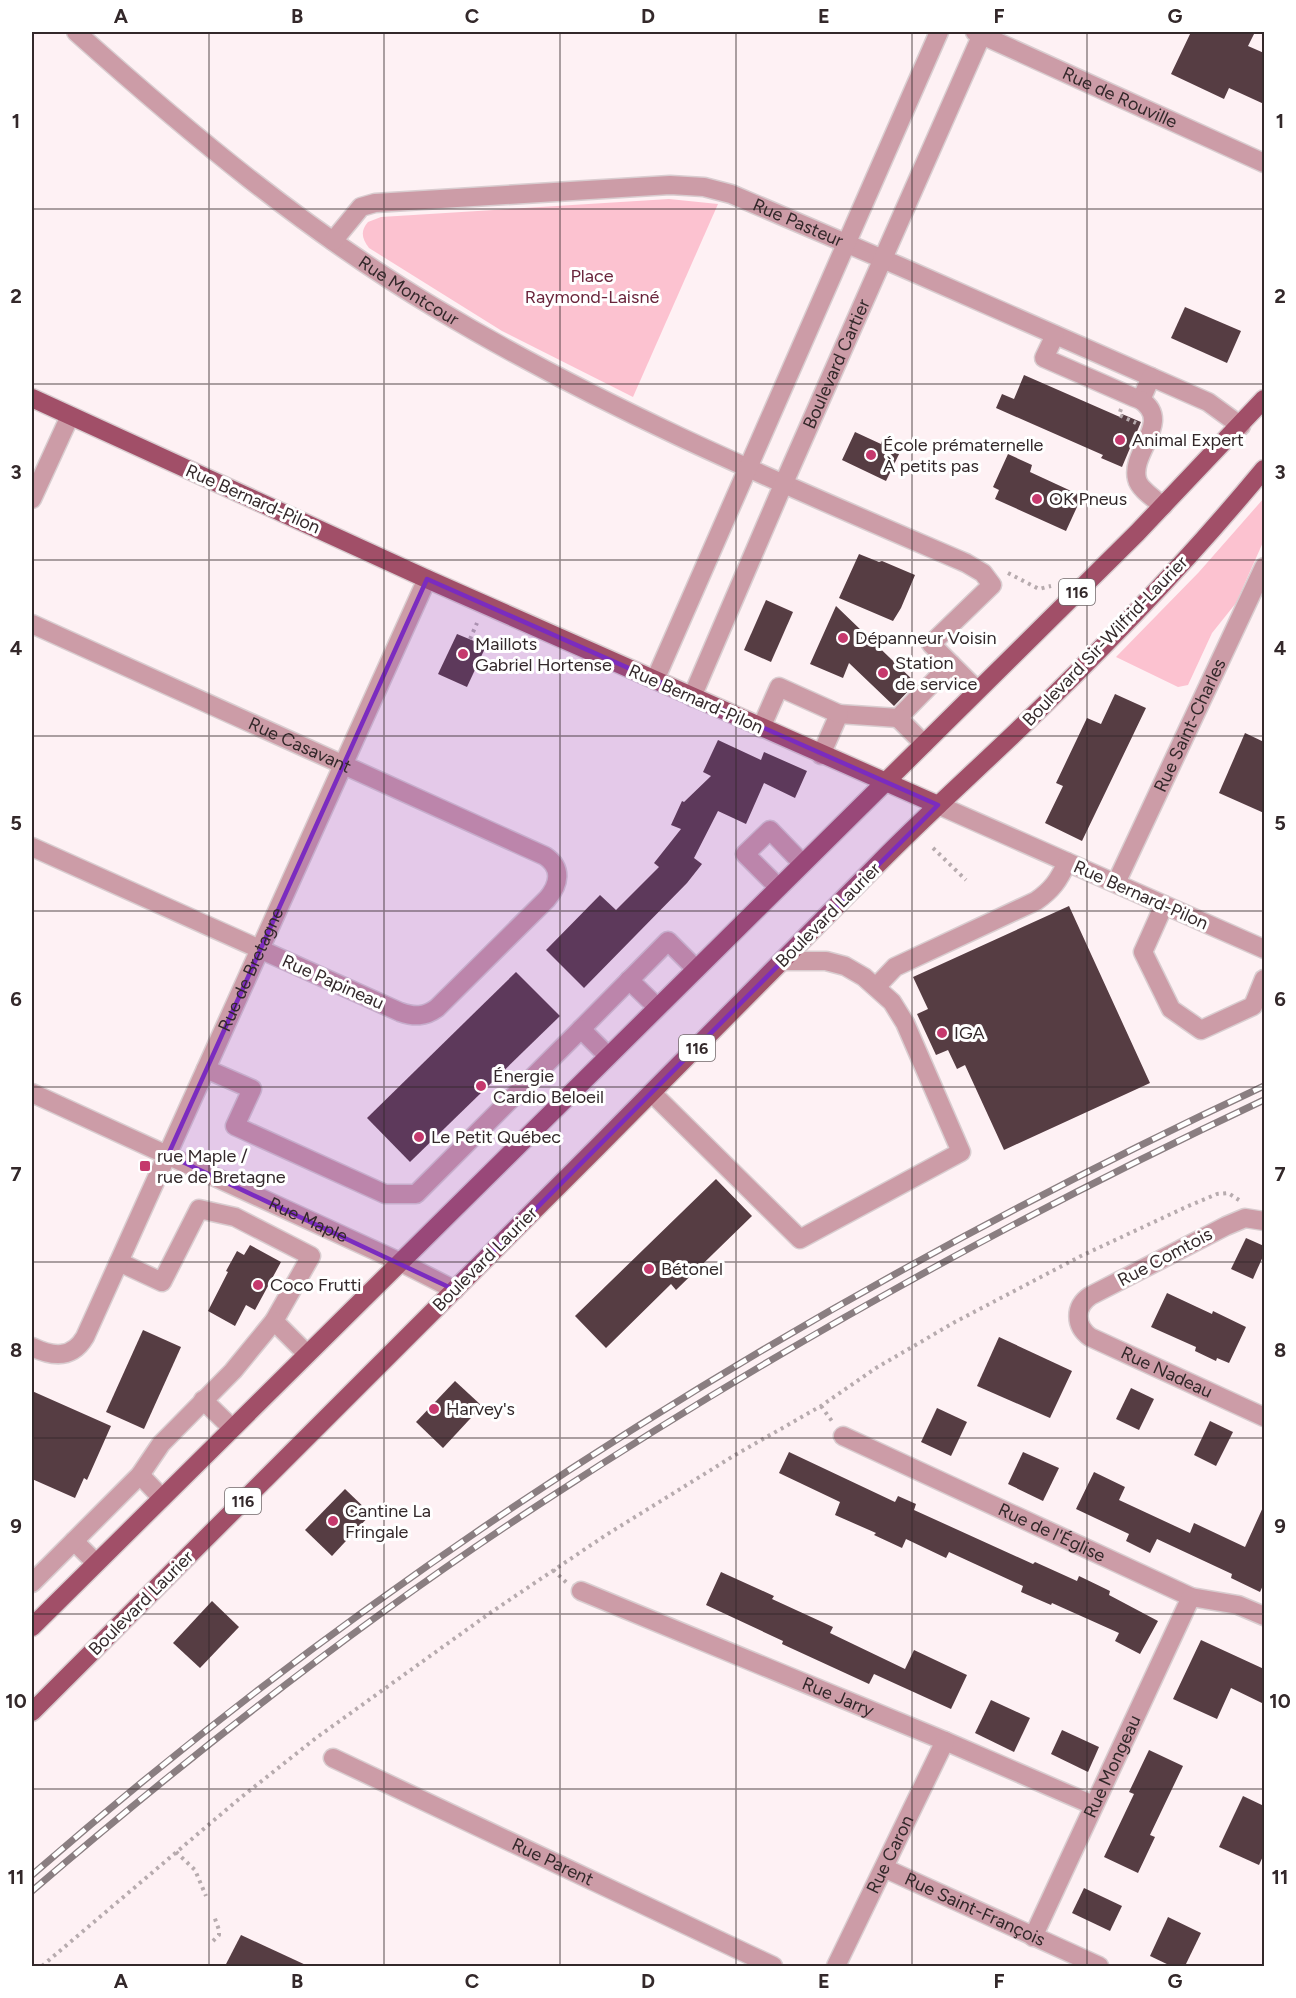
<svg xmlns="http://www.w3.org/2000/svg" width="1296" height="1998" font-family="Figtree,sans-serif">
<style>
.green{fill:#fcc2d0}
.building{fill:#563d43}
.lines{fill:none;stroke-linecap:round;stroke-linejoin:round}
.minor-casing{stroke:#d9cdd0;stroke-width:21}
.major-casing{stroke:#d9cdd0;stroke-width:21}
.path{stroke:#b7abae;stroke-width:4;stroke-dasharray:3 4.5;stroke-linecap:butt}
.minor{stroke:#cc9ca7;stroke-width:18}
.major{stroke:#a14f68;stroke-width:18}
.rail-casing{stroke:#8a7e81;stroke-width:7}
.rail{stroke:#fff;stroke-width:4.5;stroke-dasharray:14;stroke-linecap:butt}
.marked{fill:#7b2cbf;fill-opacity:0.2;stroke:#7b2cbf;stroke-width:4.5;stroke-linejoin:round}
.grid{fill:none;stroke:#33282a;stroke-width:1.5;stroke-opacity:0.55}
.poi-dot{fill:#c5396d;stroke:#fff;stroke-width:2}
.labels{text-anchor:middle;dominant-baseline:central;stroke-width:6;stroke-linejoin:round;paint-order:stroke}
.shield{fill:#fff;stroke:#70686a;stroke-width:1.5}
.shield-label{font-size:16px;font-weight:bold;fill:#33282a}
.street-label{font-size:18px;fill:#33282a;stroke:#fff}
.park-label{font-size:18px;fill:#6a253c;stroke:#fff}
.poi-label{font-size:18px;fill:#33282a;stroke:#fff;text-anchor:start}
.neatline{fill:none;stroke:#33282a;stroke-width:2}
.grid-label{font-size:20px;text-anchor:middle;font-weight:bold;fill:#33282a}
</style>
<rect width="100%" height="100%" fill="#fef1f4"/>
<g class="green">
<path d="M 669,199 L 718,204 L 633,397 L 502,331 L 369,248 C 362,239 360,231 368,222 L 381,217 Z"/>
<path d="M 1264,498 L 1264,540 L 1236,603 L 1212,633 L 1188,685 L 1178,687 L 1116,657 L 1199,572 Z"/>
</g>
<g class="building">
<path d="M 1191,32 L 1255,32 L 1248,46 L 1264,53 L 1264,104 L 1229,88 L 1224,99 L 1171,74 Z"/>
<path d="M 1185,307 L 1241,331 L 1227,363 L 1171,338 Z"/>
<path d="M 1024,375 L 1120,417 L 1122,414 L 1141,422 L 1122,467 L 1101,458 L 1103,455 L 996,408 L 1002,394 L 1014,399 Z"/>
<path d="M 855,432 L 881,444 L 882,441 L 901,450 L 886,481 L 842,460 Z"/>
<path d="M 1008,454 L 1032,465 L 1030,472 L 1082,496 L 1066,531 L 995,499 L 999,490 L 993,487 Z"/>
<path d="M 859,554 L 879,562 L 882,561 L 915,575 L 901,608 L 893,621 L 839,598 Z"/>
<path d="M 766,600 L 793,612 L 771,662 L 744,650 Z"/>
<path d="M 836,606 L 916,683 L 894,706 L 849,663 L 843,678 L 810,664 Z"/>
<path d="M 457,634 L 486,646 L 467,687 L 438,674 Z"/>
<path d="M 1115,694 L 1146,708 L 1082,841 L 1045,823 L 1063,786 L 1056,783 L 1087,718 L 1101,724 Z"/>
<path d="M 1245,733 L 1264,742 L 1264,813 L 1219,793 Z"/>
<path d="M 718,740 L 761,760 L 764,752 L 807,771 L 795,798 L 764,783 L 746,824 L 718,811 L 694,858 L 702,864 L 687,883 L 584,988 L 546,950 L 600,895 L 616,910 L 659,867 L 654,863 L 681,829 L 671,825 L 682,801 L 684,802 L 711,776 L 703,772 Z"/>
<path d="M 1069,906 L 1150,1083 L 1004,1150 L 965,1065 L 957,1069 L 948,1050 L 936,1055 L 917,1014 L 928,1009 L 913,977 Z"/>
<path d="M 516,972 L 560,1016 L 410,1162 L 367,1118 Z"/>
<path d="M 716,1179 L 752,1216 L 676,1290 L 671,1284 L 606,1348 L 575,1316 Z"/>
<path d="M 1246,1238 L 1264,1246 L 1264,1254 L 1253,1279 L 1231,1269 Z"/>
<path d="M 250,1245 L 281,1262 L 255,1310 L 246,1305 L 235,1326 L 208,1311 L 228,1272 L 226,1271 L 237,1251 L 244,1255 Z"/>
<path d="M 1167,1293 L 1212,1314 L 1213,1311 L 1246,1327 L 1229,1363 L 1217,1358 L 1216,1361 L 1195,1351 L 1196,1347 L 1151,1327 Z"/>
<path d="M 143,1330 L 181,1347 L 144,1429 L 106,1412 Z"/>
<path d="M 999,1337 L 1072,1371 L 1050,1418 L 977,1386 Z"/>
<path d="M 455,1381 L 482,1406 L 443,1448 L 416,1422 Z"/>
<path d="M 1131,1388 L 1154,1399 L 1139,1430 L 1116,1419 Z"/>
<path d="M 32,1391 L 111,1426 L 87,1480 L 84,1478 L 75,1498 L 32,1479 Z"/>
<path d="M 937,1408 L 967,1422 L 951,1456 L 921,1442 Z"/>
<path d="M 1210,1421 L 1233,1432 L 1216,1466 L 1194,1455 Z"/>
<path d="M 789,1452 L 895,1502 L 898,1496 L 916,1504 L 914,1510 L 1033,1564 L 1035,1562 L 1077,1581 L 1079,1576 L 1110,1591 L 1109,1595 L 1158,1621 L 1140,1654 L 1115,1641 L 1119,1633 L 1052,1603 L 1051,1605 L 1021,1592 L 1023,1586 L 949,1552 L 946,1558 L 906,1539 L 902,1548 L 874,1535 L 876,1533 L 835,1515 L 840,1502 L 779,1473 Z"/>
<path d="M 1023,1452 L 1059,1468 L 1043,1501 L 1008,1484 Z"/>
<path d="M 1094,1472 L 1125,1487 L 1119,1500 L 1190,1533 L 1194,1523 L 1245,1547 L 1264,1505 L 1264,1583 L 1260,1592 L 1231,1578 L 1232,1574 L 1157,1539 L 1150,1553 L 1126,1541 L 1129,1534 L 1076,1509 Z"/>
<path d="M 345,1489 L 371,1514 L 332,1556 L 305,1530 Z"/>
<path d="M 721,1572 L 774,1596 L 772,1599 L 833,1627 L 830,1633 L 905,1669 L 914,1650 L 967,1675 L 951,1709 L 874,1674 L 869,1684 L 782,1644 L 783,1641 L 706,1605 Z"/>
<path d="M 212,1601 L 239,1627 L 200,1668 L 173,1643 Z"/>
<path d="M 1201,1640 L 1264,1669 L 1264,1704 L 1231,1688 L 1217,1719 L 1173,1699 Z"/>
<path d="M 991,1700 L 1030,1718 L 1014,1752 L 975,1733 Z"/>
<path d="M 1062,1730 L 1099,1747 L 1088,1772 L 1051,1754 Z"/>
<path d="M 1149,1750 L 1183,1766 L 1150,1835 L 1155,1837 L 1138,1873 L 1104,1857 L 1134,1794 L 1129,1792 Z"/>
<path d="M 1243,1796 L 1264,1806 L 1264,1854 L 1259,1865 L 1219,1847 Z"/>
<path d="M 1084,1888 L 1122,1906 L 1110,1931 L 1072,1913 Z"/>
<path d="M 1168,1917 L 1201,1933 L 1185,1966 L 1171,1966 L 1150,1956 Z"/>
<path d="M 241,1935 L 308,1966 L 225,1966 Z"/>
</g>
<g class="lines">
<g class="minor-casing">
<g id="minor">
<path id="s1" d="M 76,32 C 189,133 306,231 437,309 C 605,410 787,486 966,563 L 983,573 L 992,585 L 931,644 L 951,664 L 898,718 L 839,714 L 821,755"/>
<path id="s2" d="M 975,32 L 1264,163"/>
<path id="s3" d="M 333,241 L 361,207 L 375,203 L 670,185 L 704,187 L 731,194 L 899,266 L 1208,402 L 1241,426"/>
<path d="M 1055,335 L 1044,358 L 1133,397 L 1141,400 L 1151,377"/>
<path d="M 1141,400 C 1173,422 1130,452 1137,479 C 1139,489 1155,499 1163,506"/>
<path d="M 32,499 L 70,416"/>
<path id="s4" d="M 32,624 L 545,856 C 563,868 559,885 547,899 L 437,1008 C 425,1017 414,1017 400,1012 L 32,847"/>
<path d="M 951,664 L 977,690"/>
<path d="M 655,680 L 939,32"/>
<path id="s5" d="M 692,697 L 783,485 L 983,32"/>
<path d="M 898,718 L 924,744"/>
<path d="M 761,728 L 779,687 L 839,714"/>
<path d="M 938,805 L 1264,949"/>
<path id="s6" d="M 1116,883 L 1264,567"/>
<path d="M 778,887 L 745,854 L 770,830 L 802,863"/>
<path d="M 1164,905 L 1143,952 L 1171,1009 L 1201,1030 L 1253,1006 L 1264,979"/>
<path d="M 629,980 L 657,1007"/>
<path d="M 876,987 L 895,967 L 1036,901 C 1052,890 1059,880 1067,862"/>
<path d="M 581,1029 L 668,941 L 696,969"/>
<path d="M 206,1069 L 252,1089 L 235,1126 L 385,1194 L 416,1194 L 581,1029 L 608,1056"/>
<path id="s7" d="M 32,1093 L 400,1262 L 455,1290"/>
<path d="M 652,1093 L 800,1239 L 961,1152 L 905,1023 L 892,1002 L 864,977 L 845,966 L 826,961 L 782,961"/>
<path id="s8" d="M 1264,1221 L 1245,1218 L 1226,1226 L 1090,1296 C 1074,1307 1075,1326 1090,1337 L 1264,1417"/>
<path d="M 119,1262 L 162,1282 L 199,1209 L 235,1217 L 311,1256 L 274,1321 L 307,1354"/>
<path id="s9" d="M 32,1347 C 53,1357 72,1359 85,1337 L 427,579"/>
<path d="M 203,1400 L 232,1428"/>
<path id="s10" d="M 843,1436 L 1191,1597 L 1238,1605 L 1264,1616"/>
<path d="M 140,1475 L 162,1498"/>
<path d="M 74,1541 L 96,1563"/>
<path d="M 32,1583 L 140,1475 L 161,1444 L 233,1371 L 274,1321"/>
<path id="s11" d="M 581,1591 L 945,1741 L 1093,1805"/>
<path id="s12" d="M 333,1758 L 773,1966"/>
<path id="s13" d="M 884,1868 L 1099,1966"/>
<path id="s14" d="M 1033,1937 L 1191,1597"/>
<path id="s15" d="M 836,1966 L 945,1741"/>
</g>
</g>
<g class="major-casing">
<g id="major">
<path d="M 32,398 L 427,579 L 938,805"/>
<path d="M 32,1627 L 1137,533 L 1264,399"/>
<path d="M 32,1712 C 314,1431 597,1149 877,865 C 922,819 970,776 1017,731 C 1104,648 1188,561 1264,469"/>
</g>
</g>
<g class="path">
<path d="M 1121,409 L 1119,415 L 1136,423"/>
<path d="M 1008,573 L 1039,589 L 1051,586"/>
<path d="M 470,639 L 477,623"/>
<path d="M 933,848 L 966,880"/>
<path d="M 821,1406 L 834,1424"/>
<path d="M 553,1570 L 567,1583"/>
<path d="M 176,1852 L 195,1870 L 206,1896"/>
<path d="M 213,1941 L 219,1935 L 219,1930 L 214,1916"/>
<path d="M 42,1966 L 239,1799 L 316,1738 L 490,1613 L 606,1535 L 735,1455 L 821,1406 L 876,1368 L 955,1322 L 1081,1256 L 1186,1207 L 1217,1194 L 1228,1193 L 1239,1200"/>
</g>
<use href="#minor" class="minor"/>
<use href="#major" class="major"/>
<g class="rail-casing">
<g id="rail">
<path d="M 32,1875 C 401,1553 821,1293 1264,1086"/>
<path d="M 32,1891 C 196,1750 367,1616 549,1498 C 777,1349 1017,1216 1264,1100"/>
</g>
</g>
<use href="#rail" class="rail"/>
</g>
<path class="marked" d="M 427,579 L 938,805 L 455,1290 L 168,1155 Z"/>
<path class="grid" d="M 209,32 L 209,1966M 384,32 L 384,1966M 560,32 L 560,1966M 736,32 L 736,1966M 912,32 L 912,1966M 1087,32 L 1087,1966M 32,209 L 1264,209M 32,384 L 1264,384M 32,560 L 1264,560M 32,736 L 1264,736M 32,911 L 1264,911M 32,1087 L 1264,1087M 32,1262 L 1264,1262M 32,1438 L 1264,1438M 32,1614 L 1264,1614M 32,1789 L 1264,1789"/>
<g class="poi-dot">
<circle cx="1120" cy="440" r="6"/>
<circle cx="871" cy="455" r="6"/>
<circle cx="1037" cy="499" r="6"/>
<circle cx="843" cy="638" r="6"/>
<circle cx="463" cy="654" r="6"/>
<circle cx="883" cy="673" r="6"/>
<circle cx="942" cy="1033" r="6"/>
<circle cx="481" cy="1086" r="6"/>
<circle cx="419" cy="1137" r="6"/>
<rect x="139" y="1160" width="12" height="12" rx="3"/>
<circle cx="649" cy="1269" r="6"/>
<circle cx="258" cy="1285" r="6"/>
<circle cx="434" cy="1409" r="6"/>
<circle cx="333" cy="1521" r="6"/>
</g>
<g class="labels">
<g class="shield">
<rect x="1059" y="579" width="36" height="26" rx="4.5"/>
<rect x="679" y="1035" width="36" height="26" rx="4.5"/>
<rect x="225" y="1488" width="36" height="26" rx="4.5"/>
</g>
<g class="shield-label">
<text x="1077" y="592">116</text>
<text x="697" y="1048">116</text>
<text x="243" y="1501">116</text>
</g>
<g class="street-label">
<text stroke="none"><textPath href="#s2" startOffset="159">Rue de Rouville</textPath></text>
<text stroke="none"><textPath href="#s3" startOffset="489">Rue Pasteur</textPath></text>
<text stroke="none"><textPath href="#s1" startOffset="422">Rue Montcour</textPath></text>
<text stroke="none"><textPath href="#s5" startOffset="363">Boulevard Cartier</textPath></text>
<text transform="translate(253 499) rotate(24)">Rue Bernard-Pilon</text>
<text transform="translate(1105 641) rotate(-46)">Boulevard Sir-Wilfrid-Laurier</text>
<text transform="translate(696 699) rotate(24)">Rue Bernard-Pilon</text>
<text stroke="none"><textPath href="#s6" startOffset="174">Rue Saint-Charles</textPath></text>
<text stroke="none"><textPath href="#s4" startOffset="294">Rue Casavant</textPath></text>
<text transform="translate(1141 895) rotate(24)">Rue Bernard-Pilon</text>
<text transform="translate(828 915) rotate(-45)">Boulevard Laurier</text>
<text stroke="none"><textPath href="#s9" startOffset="464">Rue de Bretagne</textPath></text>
<text transform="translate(333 982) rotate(24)">Rue Papineau</text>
<text stroke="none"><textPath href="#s7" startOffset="304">Rue Maple</textPath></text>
<text transform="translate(1165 1257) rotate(-28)">Rue Comtois</text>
<text transform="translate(485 1259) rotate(-45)">Boulevard Laurier</text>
<text stroke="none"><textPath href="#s8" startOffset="326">Rue Nadeau</textPath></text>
<text stroke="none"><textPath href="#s10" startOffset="230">Rue de l'Église</textPath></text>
<text transform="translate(141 1603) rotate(-45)">Boulevard Laurier</text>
<text stroke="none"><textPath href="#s11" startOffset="278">Rue Jarry</textPath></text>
<text stroke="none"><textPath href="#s14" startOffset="188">Rue Mongeau</textPath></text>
<text stroke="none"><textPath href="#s15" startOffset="124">Rue Caron</textPath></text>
<text stroke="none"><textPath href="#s12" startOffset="243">Rue Parent</textPath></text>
<text stroke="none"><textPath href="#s13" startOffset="100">Rue Saint-François</textPath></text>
</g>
<g class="park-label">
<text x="592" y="276">Place<tspan x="592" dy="21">Raymond-Laisné</tspan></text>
</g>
<g class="poi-label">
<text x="1132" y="440">Animal Expert</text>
<text x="883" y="445">École prématernelle<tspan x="883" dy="21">À petits pas</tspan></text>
<text x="1049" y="499">OK Pneus</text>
<text x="855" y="638">Dépanneur Voisin</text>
<text x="475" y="644">Maillots<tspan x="475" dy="21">Gabriel Hortense</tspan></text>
<text x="895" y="663">Station<tspan x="895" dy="21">de service</tspan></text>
<text x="954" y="1033">IGA</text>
<text x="493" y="1076">Énergie<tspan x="493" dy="21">Cardio Beloeil</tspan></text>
<text x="431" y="1137">Le Petit Québec</text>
<text x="157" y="1156">rue Maple /<tspan x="157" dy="21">rue de Bretagne</tspan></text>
<text x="661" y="1269">Bétonel</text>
<text x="270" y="1285">Coco Frutti</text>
<text x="446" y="1409">Harvey's</text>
<text x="345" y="1511">Cantine La<tspan x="345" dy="21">Fringale</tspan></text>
</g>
</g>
<rect width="1296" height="1998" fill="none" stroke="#ffffff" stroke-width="66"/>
<rect x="33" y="33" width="1230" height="1932" class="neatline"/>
<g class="grid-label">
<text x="121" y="23">A</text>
<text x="297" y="23">B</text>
<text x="472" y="23">C</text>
<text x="648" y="23">D</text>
<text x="824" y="23">E</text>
<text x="999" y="23">F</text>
<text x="1175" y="23">G</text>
<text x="16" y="128">1</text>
<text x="1280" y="128">1</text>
<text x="16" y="303">2</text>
<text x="1280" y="303">2</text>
<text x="16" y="479">3</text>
<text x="1280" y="479">3</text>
<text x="16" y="655">4</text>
<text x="1280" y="655">4</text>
<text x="16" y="830">5</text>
<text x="1280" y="830">5</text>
<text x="16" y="1006">6</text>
<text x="1280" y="1006">6</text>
<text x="16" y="1181">7</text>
<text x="1280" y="1181">7</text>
<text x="16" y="1357">8</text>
<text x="1280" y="1357">8</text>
<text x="16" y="1533">9</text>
<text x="1280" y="1533">9</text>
<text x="16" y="1708">10</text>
<text x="1280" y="1708">10</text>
<text x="16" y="1884">11</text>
<text x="1280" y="1884">11</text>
<text x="121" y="1988">A</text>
<text x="297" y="1988">B</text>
<text x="472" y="1988">C</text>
<text x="648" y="1988">D</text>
<text x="824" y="1988">E</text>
<text x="999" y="1988">F</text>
<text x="1175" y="1988">G</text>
</g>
</svg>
